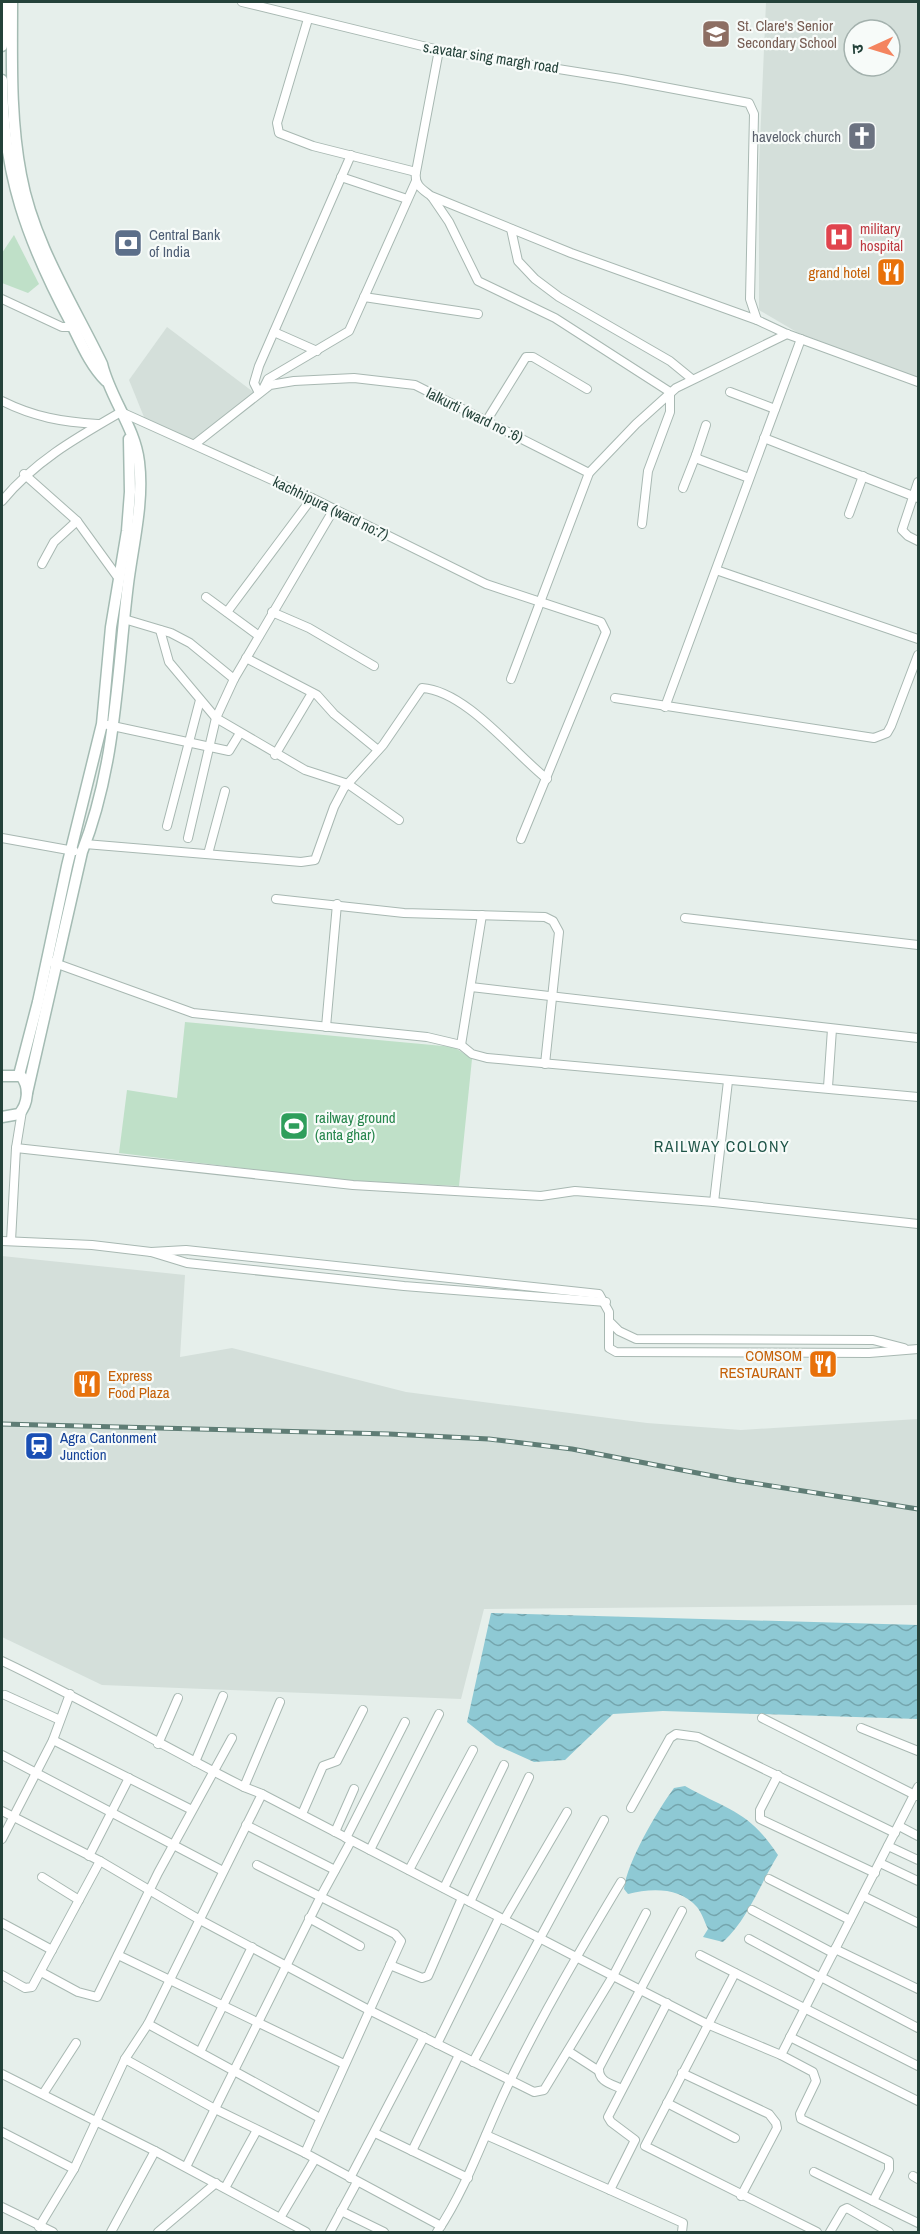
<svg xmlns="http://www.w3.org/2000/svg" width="920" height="2234" font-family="'Archivo Narrow','Noto Sans Devanagari',sans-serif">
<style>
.built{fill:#d4dfda;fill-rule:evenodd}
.green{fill:#bfe0c8}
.water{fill:url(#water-waves)}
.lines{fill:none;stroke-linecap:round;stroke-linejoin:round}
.street-casing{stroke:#a8b8b2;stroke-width:10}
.secondary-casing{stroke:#a4bbb3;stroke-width:13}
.street{stroke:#fff;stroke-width:8}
.secondary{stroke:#fff;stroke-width:10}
.rail-casing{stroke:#5f7d75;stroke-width:5}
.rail{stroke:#f7fbf9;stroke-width:3;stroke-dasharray:9;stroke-linecap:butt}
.labels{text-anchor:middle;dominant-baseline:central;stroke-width:4.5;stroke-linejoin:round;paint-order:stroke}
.education-label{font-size:15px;fill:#785e54;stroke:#f7fbf9;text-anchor:start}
.street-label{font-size:15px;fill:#24423a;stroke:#f7fbf9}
.worship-label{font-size:15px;fill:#5b616d;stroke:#f7fbf9;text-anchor:end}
.health-label{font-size:15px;fill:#be3a42;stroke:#f7fbf9;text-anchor:start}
.service-label{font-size:15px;fill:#4e5e75;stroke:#f7fbf9;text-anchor:start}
.food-label{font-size:15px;fill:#c56008;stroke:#f7fbf9;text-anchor:end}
.leisure-label{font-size:15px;fill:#27864d;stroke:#f7fbf9;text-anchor:start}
.transit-label{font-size:15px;fill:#164399;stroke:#f7fbf9;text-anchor:start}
.neighbourhood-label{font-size:16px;letter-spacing:1.5px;fill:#1f5548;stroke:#f7fbf9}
</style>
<defs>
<pattern id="water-waves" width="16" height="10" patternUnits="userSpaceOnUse" patternTransform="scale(1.5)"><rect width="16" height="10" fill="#8ec9d4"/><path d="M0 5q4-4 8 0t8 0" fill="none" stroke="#74a5ad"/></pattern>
</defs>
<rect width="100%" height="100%" fill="#e6efeb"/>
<g class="built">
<path d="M 766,2 L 918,2 L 918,378 L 800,334 L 759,310 L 759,165 ZM 854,30 L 890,30 L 890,66 L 854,66 Z"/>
<path d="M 167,327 L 256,394 L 195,444 L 146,422 L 129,380 Z"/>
<path d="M 2,1256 L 185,1275 L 180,1357 L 232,1348 L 406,1392 L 647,1423 L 741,1430 L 918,1419 L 918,1605 L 484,1609 L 461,1699 L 102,1685 L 2,1637 Z"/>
</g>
<g class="green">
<path d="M 14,235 L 39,284 L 28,293 L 2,283 L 2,253 Z"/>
<path d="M 185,1022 L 454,1047 L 472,1059 L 459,1186 L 340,1180 L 119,1153 L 127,1090 L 177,1098 Z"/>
</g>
<g class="water">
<path d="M 491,1613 L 918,1625 L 918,1719 L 663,1711 L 613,1714 L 565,1760 L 534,1762 L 496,1745 L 467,1722 Z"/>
<path d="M 685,1786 C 729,1811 748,1810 778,1855 C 760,1884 748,1919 723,1942 L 703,1937 L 708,1929 C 705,1923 702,1913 697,1907 C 680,1887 651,1888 628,1894 L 624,1889 C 627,1862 657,1811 674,1788 Z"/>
</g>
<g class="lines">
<g class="street-casing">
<g id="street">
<path d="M 242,2 L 439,50 L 621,79 L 749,103 L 754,114 L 750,299 L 757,320 L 787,334 L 918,382"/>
<path d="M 308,19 L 277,123 L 279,133 L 313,146 L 416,172"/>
<path d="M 439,50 L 416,172 C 414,185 422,189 431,196 L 571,253 L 757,320"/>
<path d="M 341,177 L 407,199"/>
<path d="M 432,197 L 449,222 L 478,281 L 555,318 L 670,392 L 670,412 L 648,471 L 642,524"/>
<path d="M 511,229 L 518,261 L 535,279 L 559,297 L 670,361 L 692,379"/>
<path d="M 364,297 L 478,314"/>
<path d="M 2,299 L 62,327 L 77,327"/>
<path d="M 274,332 L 317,351"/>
<path d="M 263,389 L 268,379 L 349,331 L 416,181"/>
<path d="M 730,392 L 775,409"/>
<path d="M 259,393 L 254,383 L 259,366 L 351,155"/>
<path d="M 2,401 C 34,417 62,422 98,424"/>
<path d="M 487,420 L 526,357 L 533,357 L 587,389"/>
<path d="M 706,425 L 696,455 L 698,459 L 749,478"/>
<path d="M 764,438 L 918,498"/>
<path d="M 195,444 L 270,385 L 294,381 L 354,378 L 415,385 L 589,473"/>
<path d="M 24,474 L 77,521 L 119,579"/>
<path d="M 918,482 L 902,530 L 908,536 L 918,541"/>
<path d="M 683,488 L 696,455"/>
<path d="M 2,501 C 35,461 76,438 121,412 L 312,498 L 486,584 L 601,622 L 606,632 L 521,839"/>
<path d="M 849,514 L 863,476"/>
<path d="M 42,564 L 54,542 L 77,521"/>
<path d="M 716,570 L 918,639"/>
<path d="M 206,597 L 259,636"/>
<path d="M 227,612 L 312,498"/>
<path d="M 272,612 L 309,628 L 374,666"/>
<path d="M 124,619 L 171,633 L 190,643 L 234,679"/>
<path d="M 160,630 L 169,662 L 216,718 L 305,770 L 348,784 L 399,820"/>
<path d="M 246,658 L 317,695 L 334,714 L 378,750"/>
<path d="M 511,679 L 589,473 L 636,424 L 676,388 L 787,334"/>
<path d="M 615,698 L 874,738 L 887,733 L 891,726 L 918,655"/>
<path d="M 665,707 L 801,339"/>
<path d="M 108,725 L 229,751 L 240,733"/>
<path d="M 275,755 L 312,693"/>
<path d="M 167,826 L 200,700"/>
<path d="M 2,838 L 74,851"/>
<path d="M 188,838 L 216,718 L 234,679 L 334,509"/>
<path d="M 85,844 L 301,862 L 315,860 L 334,807 L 344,788 L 383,745 L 422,688 C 466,691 513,752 547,779"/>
<path d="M 208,854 L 225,791"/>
<path d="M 276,899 L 404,913 L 545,917 L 553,921 L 559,932 L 545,1064"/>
<path d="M 685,918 L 918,945"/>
<path d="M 52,962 L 193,1013 L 427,1037 L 461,1045 L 472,1054 L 487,1058 L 918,1097"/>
<path d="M 471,987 L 918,1038"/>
<path d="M 326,1027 L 337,904"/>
<path d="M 461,1045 L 482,915"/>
<path d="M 828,1087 L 832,1029"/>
<path d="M 16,1148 L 353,1185 L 541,1196 L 575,1191 L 714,1202 L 918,1224"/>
<path d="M 714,1202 L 728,1081"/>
<path d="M 2,1241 L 92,1245 L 151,1252 L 187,1263 L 404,1286 L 606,1302"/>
<path d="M 11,1241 L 16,1148 L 22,1111"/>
<path d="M 151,1252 L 186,1250 L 599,1294 L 609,1312 L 609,1348 L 616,1352 L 869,1353 L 918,1349"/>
<path d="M 611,1323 L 619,1331 L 636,1339 L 873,1340 L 904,1348"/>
<path d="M 2,1661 C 84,1700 163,1746 244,1787 L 280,1702"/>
<path d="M 5,1695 L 60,1720"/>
<path d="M 762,1718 L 917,1796"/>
<path d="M 861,1728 L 918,1751"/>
<path d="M 53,1740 L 192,1810"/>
<path d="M 158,1744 L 178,1698"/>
<path d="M 2,1755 L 223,1871"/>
<path d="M 195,1762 L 223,1696"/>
<path d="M 778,1775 L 760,1810 L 760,1819 L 875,1873"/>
<path d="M 244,1787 L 262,1794"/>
<path d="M 631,1808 L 670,1738 L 676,1734 L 698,1737 L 895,1833"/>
<path d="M 2,1811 L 100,1861 L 200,1920 L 369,2010 L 534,2092 L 544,2090 L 613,1976 L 646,1913"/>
<path d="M 302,1814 L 323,1766 L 337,1761 L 363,1710"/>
<path d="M 246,1825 L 335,1870"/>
<path d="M 899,1826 L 918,1836"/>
<path d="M 335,1832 L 354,1789"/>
<path d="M 346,1838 L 405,1722"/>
<path d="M 2,1839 L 53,1740 L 70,1694"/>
<path d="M 888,1846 L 918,1860"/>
<path d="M 370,1850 L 439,1714"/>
<path d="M 89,1856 L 129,1778"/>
<path d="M 880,1863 L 918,1881"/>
<path d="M 409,1870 L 473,1750"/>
<path d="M 42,1877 L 79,1900"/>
<path d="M 769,1879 L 850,1920"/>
<path d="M 444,1888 L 504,1765"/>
<path d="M 863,1896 L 918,1923"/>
<path d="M 470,1902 L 529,1777"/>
<path d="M 752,1910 L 833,1953"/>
<path d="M 309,1918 L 360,1946"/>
<path d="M 504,1920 L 567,1812"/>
<path d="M 2,1923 L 52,1950"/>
<path d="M 749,1939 L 821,1978"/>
<path d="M 835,1949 L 918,1989"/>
<path d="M 118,1955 L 344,2064"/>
<path d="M 700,1955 L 918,2066"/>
<path d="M 390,1965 L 422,1978 L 428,1976 L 462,1898"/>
<path d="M 41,1972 L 78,1992 L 97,1997 L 158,1873 L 232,1738"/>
<path d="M 735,1973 L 645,2146 L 817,2232"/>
<path d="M 2,1975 L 25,1988 L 32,1987 L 100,1861"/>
<path d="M 821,1977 L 918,2028"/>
<path d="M 667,2003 L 608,2117 L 611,2122 L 635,2140 L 610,2190 L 683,2223 L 682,2232"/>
<path d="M 148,2024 L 320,2118"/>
<path d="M 790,2037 L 918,2101"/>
<path d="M 437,2044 L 499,1918"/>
<path d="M 568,2051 L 599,2071"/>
<path d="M 200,2052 L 252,1947"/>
<path d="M 781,2055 L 918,1787"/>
<path d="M 125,2059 L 215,2109 L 305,2153 L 401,1941 L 395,1934 L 257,1865"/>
<path d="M 473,2062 L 604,1820"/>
<path d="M 682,2073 L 769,2114 L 776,2123 L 777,2128 L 741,2196"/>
<path d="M 2,2074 L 155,2151 L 111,2232"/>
<path d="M 622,2089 C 612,2084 598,2082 599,2068 L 682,1911"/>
<path d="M 43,2094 L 76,2043"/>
<path d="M 667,2103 L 735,2138"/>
<path d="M 2,2132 L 74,2169"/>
<path d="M 375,2133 L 468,2178"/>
<path d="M 486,2135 L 610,2190"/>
<path d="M 155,2151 L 306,2232"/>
<path d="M 412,2151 L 459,2055"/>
<path d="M 305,2153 L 441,2226"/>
<path d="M 186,2167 L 321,1896 L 351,1841"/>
<path d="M 814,2172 L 918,2223"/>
<path d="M 913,2176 L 918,2179"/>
<path d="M 350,2178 L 424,2037"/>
<path d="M 225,2188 L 257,2130"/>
<path d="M 2,2207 L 53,2232"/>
<path d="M 341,2211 L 384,2232"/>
<path d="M 280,2218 L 315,2159"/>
<path d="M 39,2227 L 74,2169 L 125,2059 L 148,2024 L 262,1794 L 576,1957 L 707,2024 L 781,2055 L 813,2072 L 816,2081 L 800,2114 L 801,2119 L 889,2161 L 889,2170 L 873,2201"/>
<path d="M 158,2232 L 216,2183"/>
<path d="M 330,2232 L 357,2182"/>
<path d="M 437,2232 C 468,2186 485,2132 510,2081 C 543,2013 582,1947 621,1882"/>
<path d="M 830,2232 L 843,2210 L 847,2208 L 889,2232"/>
</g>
</g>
<g class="secondary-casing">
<g id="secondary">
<path d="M 12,2 C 12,59 10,118 21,175 C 33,242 73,304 102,364 C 110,398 135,427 139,462 C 144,502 133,544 128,584 C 117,674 116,766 82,852 L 27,1093"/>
<path d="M 2,46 L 2,2"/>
<path d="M 2,80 C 3,174 27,241 71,323 C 81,343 90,365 106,381"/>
<path d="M 19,1075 L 38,1002 L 67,866 L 102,724 L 111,627 L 127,531 L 130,492 L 129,439"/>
<path d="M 2,1076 L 21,1076 C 30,1087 28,1104 19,1114 L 2,1117"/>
</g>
</g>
<use href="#street" class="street"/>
<use href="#secondary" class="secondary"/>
<g class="rail-casing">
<path id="rail" d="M 2,1424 L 389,1434 L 489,1439 L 572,1449 L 734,1480 L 918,1509"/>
</g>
<use href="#rail" class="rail"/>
</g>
<defs>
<g id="school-square" transform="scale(1.5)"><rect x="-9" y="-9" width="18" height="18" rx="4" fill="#8d6e63" stroke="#f7fbf9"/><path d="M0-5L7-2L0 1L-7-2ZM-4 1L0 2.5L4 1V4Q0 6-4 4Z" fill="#fff"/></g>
<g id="church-square" transform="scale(1.5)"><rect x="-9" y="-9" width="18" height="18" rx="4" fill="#6b7280" stroke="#f7fbf9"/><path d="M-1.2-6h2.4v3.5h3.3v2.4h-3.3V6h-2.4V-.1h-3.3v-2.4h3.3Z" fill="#fff"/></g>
<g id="hospital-square" transform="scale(1.5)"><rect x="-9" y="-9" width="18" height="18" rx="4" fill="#e0444e" stroke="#f7fbf9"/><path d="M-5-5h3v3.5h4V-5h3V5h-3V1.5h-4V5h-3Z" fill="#fff"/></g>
<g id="bank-square" transform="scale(1.5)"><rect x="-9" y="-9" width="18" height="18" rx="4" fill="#5c6f8a" stroke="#f7fbf9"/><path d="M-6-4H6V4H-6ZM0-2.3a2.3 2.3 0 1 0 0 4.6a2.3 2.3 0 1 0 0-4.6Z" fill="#fff"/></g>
<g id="restaurant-square" transform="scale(1.5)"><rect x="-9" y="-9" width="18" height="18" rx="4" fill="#e8710a" stroke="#f7fbf9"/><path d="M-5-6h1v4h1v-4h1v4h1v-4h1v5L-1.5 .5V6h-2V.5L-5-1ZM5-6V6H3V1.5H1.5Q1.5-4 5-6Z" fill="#fff"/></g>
<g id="stadium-square" transform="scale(1.5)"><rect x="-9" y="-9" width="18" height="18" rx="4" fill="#2e9e5b" stroke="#f7fbf9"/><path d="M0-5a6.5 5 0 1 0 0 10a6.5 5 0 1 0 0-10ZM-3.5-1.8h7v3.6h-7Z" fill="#fff"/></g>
<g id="station-square" transform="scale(1.5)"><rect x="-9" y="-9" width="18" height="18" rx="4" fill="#1a4fb4" stroke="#f7fbf9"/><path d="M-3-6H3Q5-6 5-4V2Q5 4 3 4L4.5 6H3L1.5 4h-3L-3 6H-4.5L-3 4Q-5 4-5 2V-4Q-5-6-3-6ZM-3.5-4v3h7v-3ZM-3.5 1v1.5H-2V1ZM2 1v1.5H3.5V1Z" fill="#fff"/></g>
</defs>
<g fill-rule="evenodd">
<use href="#school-square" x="716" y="34"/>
<use href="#church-square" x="862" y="136"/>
<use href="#hospital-square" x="839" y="237"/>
<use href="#bank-square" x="128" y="243"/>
<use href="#restaurant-square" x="891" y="272"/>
<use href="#stadium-square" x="294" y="1126"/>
<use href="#restaurant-square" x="823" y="1364"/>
<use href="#restaurant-square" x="87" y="1384"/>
<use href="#station-square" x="39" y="1446"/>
</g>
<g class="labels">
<g class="education-label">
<text x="737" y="25">St. Clare's Senior<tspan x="737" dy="17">Secondary School</tspan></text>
</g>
<g class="street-label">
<text transform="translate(491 57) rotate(9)">s.avatar sing margh road</text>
<text transform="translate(475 415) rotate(26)">lalkurti (ward no :6)</text>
<text transform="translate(331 508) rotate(26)">kachhipura (ward no:7)</text>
</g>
<g class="worship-label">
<text x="841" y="136">havelock church</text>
</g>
<g class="health-label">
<text x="860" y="228">military<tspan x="860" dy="17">hospital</tspan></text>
</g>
<g class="service-label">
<text x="149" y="234">Central Bank<tspan x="149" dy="17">of India</tspan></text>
</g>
<g class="food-label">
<text x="870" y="272">grand hotel</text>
<text x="802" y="1355">COMSOM<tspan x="802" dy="17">RESTAURANT</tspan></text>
<text x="108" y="1375" text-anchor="start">Express<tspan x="108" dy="17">Food Plaza</tspan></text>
</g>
<g class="leisure-label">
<text x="315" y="1117">railway ground<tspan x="315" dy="17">(anta ghar)</tspan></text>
</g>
<g class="transit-label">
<text x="60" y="1437">Agra Cantonment<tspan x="60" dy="17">Junction</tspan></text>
</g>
<g class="neighbourhood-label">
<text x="722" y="1146">RAILWAY COLONY</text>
</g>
</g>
<rect width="920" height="2234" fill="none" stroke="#24423a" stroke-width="6"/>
<g transform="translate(872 48) rotate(266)"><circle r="28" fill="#f7fbf9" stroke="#a3b1ad" stroke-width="1.5"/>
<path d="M0-4.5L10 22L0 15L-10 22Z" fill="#f4845f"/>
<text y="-9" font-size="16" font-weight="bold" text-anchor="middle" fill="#24423a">उ</text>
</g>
</svg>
